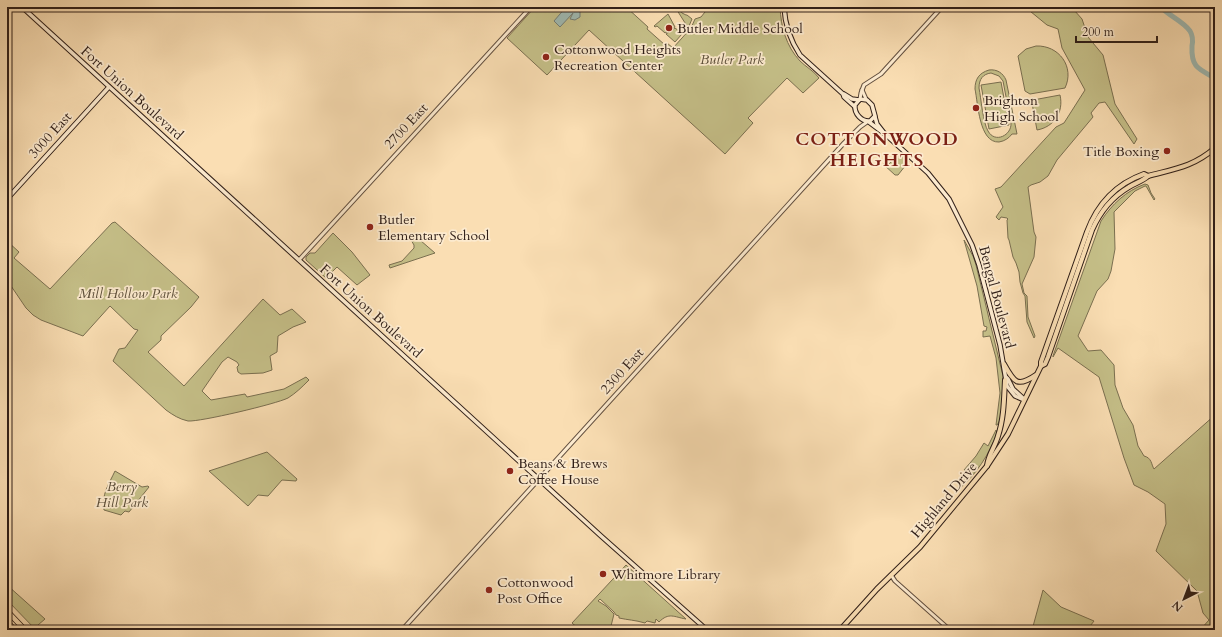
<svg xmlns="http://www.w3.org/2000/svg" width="1222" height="637" font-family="Cardo,serif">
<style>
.green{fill:#c5bf88;stroke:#7a6f50;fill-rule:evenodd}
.water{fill:#a0bbb4;stroke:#737d76}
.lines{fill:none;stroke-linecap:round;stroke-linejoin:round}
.river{stroke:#a0bbb4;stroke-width:5}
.tertiary-casing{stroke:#624f3f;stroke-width:5}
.secondary-casing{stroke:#301f18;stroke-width:5.5}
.primary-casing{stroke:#301f18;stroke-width:6}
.motorway-casing{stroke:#301f18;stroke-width:6}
.tertiary{stroke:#fceace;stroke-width:3}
.secondary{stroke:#fceace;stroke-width:3.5}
.primary{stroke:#fadeb3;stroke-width:4}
.motorway{stroke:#fadeb3;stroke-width:4.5}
.poi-dot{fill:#8f2418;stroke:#fceace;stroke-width:1.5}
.labels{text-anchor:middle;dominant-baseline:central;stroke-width:3.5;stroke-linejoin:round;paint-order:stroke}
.poi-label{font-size:14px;fill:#301f18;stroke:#fceace;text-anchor:start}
.park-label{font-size:14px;font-style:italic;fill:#5d4f3a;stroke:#fceace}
.street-label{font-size:14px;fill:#301f18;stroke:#fceace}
.district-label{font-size:18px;font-weight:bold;letter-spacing:1px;fill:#7a1f14;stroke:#fceace}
</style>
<rect width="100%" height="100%" fill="#fadeb3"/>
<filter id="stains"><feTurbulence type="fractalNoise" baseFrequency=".005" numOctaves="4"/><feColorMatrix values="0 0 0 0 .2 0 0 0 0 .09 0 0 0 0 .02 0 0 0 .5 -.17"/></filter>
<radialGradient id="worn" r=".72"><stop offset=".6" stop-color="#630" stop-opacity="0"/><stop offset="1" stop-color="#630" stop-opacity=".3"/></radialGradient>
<g class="green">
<path d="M 535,7 L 626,7 L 648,27 L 647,29 L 665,45 L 667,43 L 673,48 L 691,28 L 695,19 L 701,17 L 709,7 L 746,7 L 749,10 L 751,7 L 780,7 C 781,27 786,46 800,61 C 806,67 814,71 819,78 L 803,93 L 787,78 L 748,118 L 753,123 L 725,154 L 589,30 L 547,75 L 507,38 Z"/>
<path d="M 675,7 L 678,7 L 682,13 L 686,15 L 687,15 L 692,19 L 689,26 L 675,42 L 666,34 L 675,28 L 679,31 L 687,26 Z"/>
<path d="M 1025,7 L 1066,7 L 1074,10 L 1082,19 L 1088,37 L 1103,55 L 1115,104 L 1137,139 L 1134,144 L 1105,102 L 1099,103 L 1091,113 L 1093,117 L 1057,160 L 1048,176 L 1040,182 L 1031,185 L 1028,187 L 1034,232 L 1036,237 L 1034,257 L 1022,284 L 1024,293 L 1027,296 L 1028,317 L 1035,336 L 1034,338 L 1027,322 L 1025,296 L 1023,293 L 1020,282 L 1019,272 L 1016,263 L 1013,257 L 1009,240 L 1008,238 L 1007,220 L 1008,219 L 1007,218 L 1001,217 L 999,220 L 996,217 L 1003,207 L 995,189 L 1001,187 L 1056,127 L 1064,123 L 1085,90 L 1062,48 L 1058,29 L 1047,25 Z"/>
<path d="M 668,14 L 675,27 L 665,33 L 657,26 L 655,27 L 654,26 Z"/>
<path d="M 1036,46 C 1059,45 1075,67 1065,88 L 1030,94 L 1025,91 L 1018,56 L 1026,49 Z"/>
<path d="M 989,70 C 997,69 1003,73 1006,80 L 1017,134 L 1012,134 C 1009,138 1005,141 999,142 C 979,143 978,103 975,89 C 975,79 979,73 989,70 ZM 991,73 L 999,76 L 1003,81 L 1011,123 C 1012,135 995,144 988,131 C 983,123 981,98 979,88 C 979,79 983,74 991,73 Z"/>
<path d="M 1001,82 L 1009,125 L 989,129 L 981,85 Z"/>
<path d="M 1060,95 C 1064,112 1054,127 1037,130 L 1032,103 L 1033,100 Z"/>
<path d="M 899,153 L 909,161 L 898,175 L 895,175 L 883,164 L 886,161 L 889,164 Z"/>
<path d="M 1145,184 L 1148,185 L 1151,193 L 1155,199 L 1154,200 L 1146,186 L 1145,186 L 1135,191 L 1114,212 L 1115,249 L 1111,271 L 1108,279 L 1097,291 L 1078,336 L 1088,351 L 1101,350 L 1114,365 L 1115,385 L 1123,408 L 1133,425 L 1138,446 L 1144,456 C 1152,458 1151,464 1154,469 L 1215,415 L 1215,625 L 1210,630 L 1200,630 L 1209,620 L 1203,613 L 1197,591 L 1156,551 L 1166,524 L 1165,504 L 1148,492 L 1134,485 L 1124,458 L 1099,377 L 1058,348 L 1053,357 L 1053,356 L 1101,221 C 1112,204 1126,191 1145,184 Z"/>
<path d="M 115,222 L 199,297 L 191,307 L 161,336 L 161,340 L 148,352 L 184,386 L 263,299 L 280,315 L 292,309 L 306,322 L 293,327 L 278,336 L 277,352 L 270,356 L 272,370 L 263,373 L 241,374 L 238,372 L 237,367 L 239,365 L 237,362 L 228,357 L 222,362 L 202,391 L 211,400 L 245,394 L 247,397 L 284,389 L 306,377 L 309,380 C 302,387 296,393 288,398 C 276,404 200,422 188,421 C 179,419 173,415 166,410 L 113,361 L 119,349 L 125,348 L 138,330 L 134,329 L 110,306 L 83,336 L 41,320 L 33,315 L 26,308 L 7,280 L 7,241 L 19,252 L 14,258 L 50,289 L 112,223 Z"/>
<path d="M 333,233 L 352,252 L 370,275 L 357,285 L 337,267 L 326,278 L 306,260 L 306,257 L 310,253 L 315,253 Z"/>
<path d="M 413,234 L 435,253 L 390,268 L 389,265 L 402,261 L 414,248 L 414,245 L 411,240 Z"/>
<path d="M 964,240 L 973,256 L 976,265 L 1003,376 L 1003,408 L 999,422 L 997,425 L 996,425 L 1000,393 L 996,358 L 990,336 L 983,337 L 983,331 L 986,331 L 987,327 L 984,326 L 977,286 Z"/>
<path d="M 996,430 L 997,433 C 990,453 976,475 959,489 L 958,488 L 966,471 L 964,470 L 976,456 L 984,443 L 988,446 Z"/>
<path d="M 267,452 L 297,479 L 296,481 L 282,480 L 268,496 L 258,495 L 248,506 L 209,471 Z"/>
<path d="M 115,471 L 142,487 L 148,486 L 149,487 L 129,512 L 125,511 L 121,515 L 104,510 C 101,495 109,484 115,471 Z"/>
<path d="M 626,565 L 686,619 C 674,617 669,612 659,622 L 656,619 L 655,623 L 647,621 L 645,623 C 635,620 628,620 619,618 L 619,616 L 616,615 L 614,612 L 600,599 L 598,601 L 606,606 L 614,614 L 610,630 L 580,630 L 572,623 Z"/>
<path d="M 7,585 L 45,619 L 38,625 L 40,630 L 36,630 L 7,600 Z"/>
<path d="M 1043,590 L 1061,607 L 1094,621 L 1087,630 L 1032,630 Z"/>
</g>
<path class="water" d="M 566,7 L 569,7 L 575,12 L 576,10 L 580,12 L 580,17 L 575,20 L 570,19 L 573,13 L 560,27 L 554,21 Z"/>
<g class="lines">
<path class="river" d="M 1161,7 C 1169,16 1183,21 1190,31 C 1193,36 1193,41 1192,46 C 1191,67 1198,69 1215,78"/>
<g class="tertiary-casing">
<g id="tertiary">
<path d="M 862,90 L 866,99"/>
<path d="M 860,99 L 861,93 L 864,85 L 881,74 L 942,7"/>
<path d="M 299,260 L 531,7"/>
<path d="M 891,575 L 895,581 L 950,630"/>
<path d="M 402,630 L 844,143 L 860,127 L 867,122"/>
</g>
</g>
<g class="secondary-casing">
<g id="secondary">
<path d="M 22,7 L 601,536 L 707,630"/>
<path d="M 784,7 C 785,25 790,40 800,55 L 843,94 L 844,97 L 854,106"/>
<path d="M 844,94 L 852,99 L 859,100"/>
<path d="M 860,99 L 867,100 L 872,105 L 875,116 L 870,121 C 862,122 854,114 855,105 Z"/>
<path d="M 875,117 L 877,124 L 884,133"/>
<path d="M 869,122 L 885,134 L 928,173 L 949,199 L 972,245 L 979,265 L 1000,345 L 1007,386 L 1015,396 L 1024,400"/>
<path d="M 7,199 L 109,87"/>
<path d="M 1006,377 L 1008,379 L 1013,389 L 1024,399"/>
</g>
</g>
<g class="primary-casing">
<g id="primary">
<path d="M 1004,364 C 1014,382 1017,388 1036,375"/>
<path d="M 1041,366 L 1041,362 L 1087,232 C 1097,205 1116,184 1144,174 L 1148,176"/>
<path d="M 987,466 C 988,455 995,447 998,436 C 1004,418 1004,399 1005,380"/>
<path d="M 840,630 L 877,589 L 920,547 L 987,466 L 1008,434 L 1041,366 L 1045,364 L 1048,357 L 1092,230 C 1100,212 1112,197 1129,187 C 1135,183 1143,181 1148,176 C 1174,169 1193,167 1215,148"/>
</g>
</g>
<g class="motorway-casing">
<g id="motorway">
<path d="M 7,611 L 25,630"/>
<path d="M 7,622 L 15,630"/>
</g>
</g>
<use href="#tertiary" class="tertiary"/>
<use href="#secondary" class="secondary"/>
<use href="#primary" class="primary"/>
<use href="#motorway" class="motorway"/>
</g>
<g class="poi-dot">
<circle cx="669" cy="28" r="4"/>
<circle cx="546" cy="57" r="4"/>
<circle cx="976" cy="108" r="4"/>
<circle cx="1167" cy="151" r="4"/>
<circle cx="370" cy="227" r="4"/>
<circle cx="510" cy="471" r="4"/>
<circle cx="603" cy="574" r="4"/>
<circle cx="489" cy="590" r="4"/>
</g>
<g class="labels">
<g class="poi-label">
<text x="677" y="28">Butler Middle School</text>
<text x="554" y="49">Cottonwood Heights<tspan x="554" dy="16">Recreation Center</tspan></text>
<text x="984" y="100">Brighton<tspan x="984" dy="16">High School</tspan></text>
<text x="1159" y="151" text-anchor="end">Title Boxing</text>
<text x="378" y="219">Butler<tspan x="378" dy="16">Elementary School</tspan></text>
<text x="518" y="463">Beans &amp; Brews<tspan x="518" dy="16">Coffee House</tspan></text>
<text x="611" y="574">Whitmore Library</text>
<text x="497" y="582">Cottonwood<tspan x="497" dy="16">Post Office</tspan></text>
</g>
<g class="park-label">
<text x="732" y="59">Butler Park</text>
<text x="128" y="293">Mill Hollow Park</text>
<text x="122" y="486">Berry<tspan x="122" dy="16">Hill Park</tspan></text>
</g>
<g class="street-label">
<text transform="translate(132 93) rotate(42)">Fort Union Boulevard</text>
<text transform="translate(406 126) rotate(-47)">2700 East</text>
<text transform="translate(50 135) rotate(-48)">3000 East</text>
<text transform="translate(997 297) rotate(75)">Bengal Boulevard</text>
<text transform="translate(371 311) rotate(42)">Fort Union Boulevard</text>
<text transform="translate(622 371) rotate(-48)">2300 East</text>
<text transform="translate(944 500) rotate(-50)">Highland Drive</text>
</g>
<g class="district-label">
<text x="877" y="139">COTTONWOOD<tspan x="877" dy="21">HEIGHTS</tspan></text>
</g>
</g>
<rect width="1222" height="637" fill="none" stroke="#fadeb3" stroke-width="24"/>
<rect x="8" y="8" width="1206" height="621" fill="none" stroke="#301f18" stroke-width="2"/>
<rect x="12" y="12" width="1198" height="613" fill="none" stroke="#301f18"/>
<g transform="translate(1184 599) rotate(222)" stroke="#fceace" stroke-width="3" paint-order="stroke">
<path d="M0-3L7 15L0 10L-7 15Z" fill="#301f18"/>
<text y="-6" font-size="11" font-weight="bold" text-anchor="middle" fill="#301f18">N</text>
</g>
<path d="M1076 36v6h81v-6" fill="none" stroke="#301f18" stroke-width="2"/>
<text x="1082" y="36" font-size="12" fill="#301f18" stroke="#fceace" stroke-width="3" paint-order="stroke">200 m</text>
<rect width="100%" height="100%" filter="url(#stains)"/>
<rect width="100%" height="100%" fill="url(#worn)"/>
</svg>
